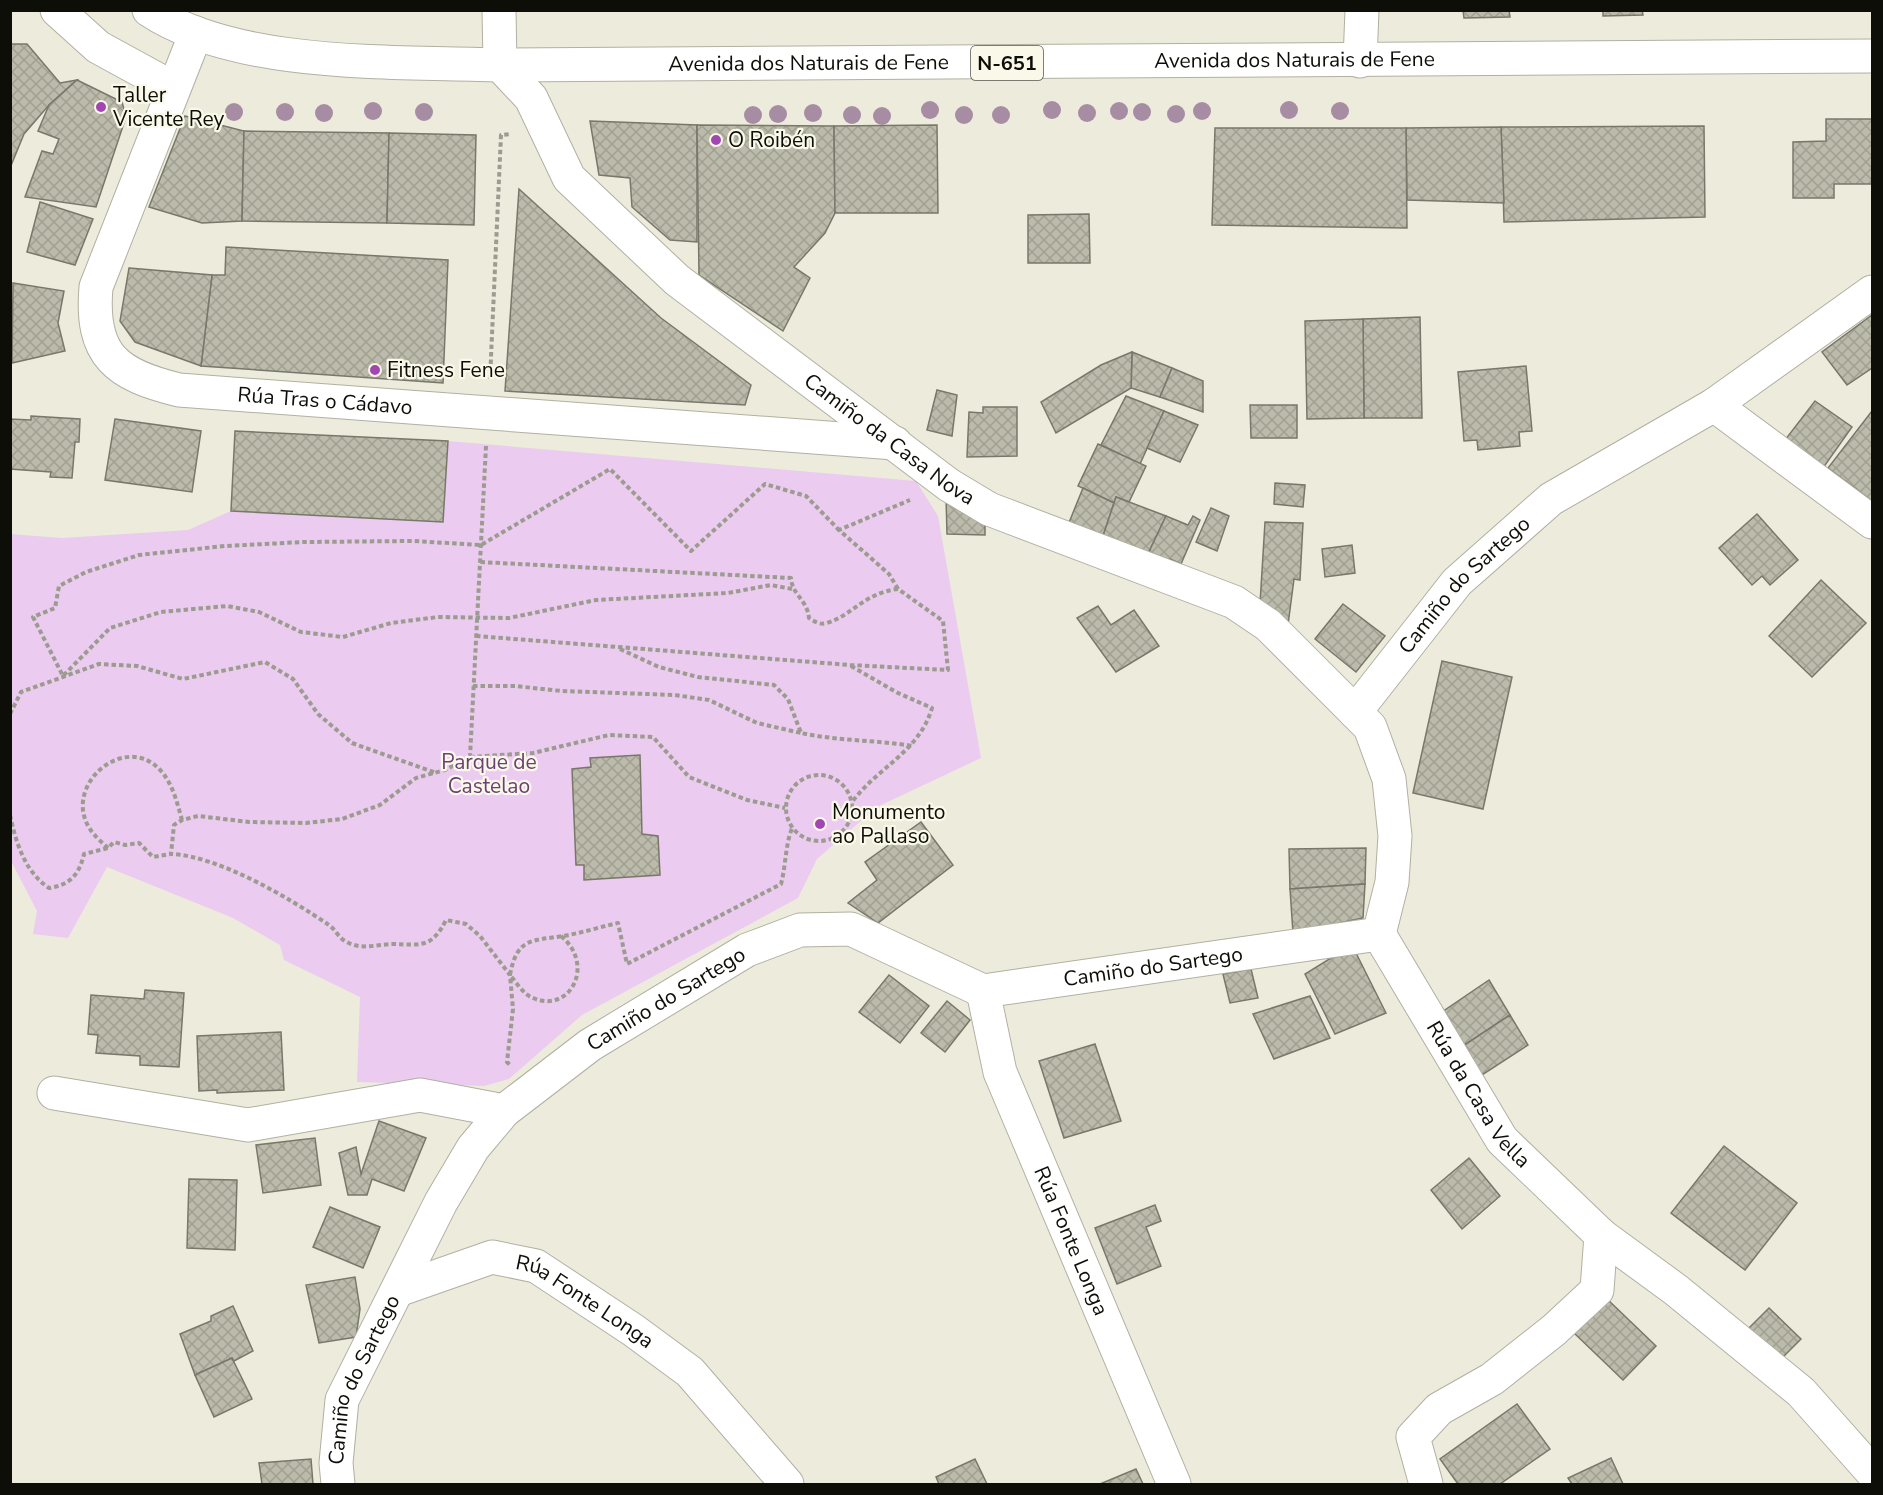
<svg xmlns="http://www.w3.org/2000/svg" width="1883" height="1495" font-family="'Nunito Sans',sans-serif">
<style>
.green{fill:#ebcbf0}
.building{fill:url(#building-cross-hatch);stroke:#787769;stroke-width:1.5}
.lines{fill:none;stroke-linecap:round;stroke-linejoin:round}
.minor-casing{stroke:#b1b0a1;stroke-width:35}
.highway-casing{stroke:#b1b0a1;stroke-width:35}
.path{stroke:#9c9b8f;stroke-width:4;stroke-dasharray:4.5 3;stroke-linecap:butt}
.minor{stroke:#fff;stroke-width:33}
.highway{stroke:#fff;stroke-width:33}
.tree{fill:#a78da3}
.poi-dot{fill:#a247b2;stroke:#faf9e9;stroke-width:2}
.labels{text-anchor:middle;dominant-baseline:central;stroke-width:4.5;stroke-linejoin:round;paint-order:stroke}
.shield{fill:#faf9e9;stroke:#55544c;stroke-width:1.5}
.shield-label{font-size:20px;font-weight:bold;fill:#0e0e09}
.street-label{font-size:21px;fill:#0e0e09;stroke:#faf9e9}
.poi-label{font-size:21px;fill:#0e0e09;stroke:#faf9e9;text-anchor:start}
.park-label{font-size:21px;fill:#6d4074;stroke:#faf9e9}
</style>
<defs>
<pattern id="building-cross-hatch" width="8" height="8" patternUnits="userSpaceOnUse" patternTransform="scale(1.5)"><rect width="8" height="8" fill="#bcbbab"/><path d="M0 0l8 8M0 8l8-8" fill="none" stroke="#a0a092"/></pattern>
</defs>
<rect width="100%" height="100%" fill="#edecdc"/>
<path class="green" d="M 448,441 L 916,481 L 938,516 L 981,758 L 877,807 L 817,859 L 798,898 L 582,1015 L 509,1079 L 484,1086 L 357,1082 L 360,997 L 284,960 L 280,945 L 233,918 L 107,867 L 68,938 L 33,934 L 37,911 L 11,861 L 10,534 L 62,538 L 188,530 L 231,511 L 443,522 Z"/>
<g class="building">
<path d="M 1463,10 L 1509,10 L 1510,17 L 1464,18 Z"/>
<path d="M 1603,10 L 1642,10 L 1643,15 L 1603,16 Z"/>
<path d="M 10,44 L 27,44 L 60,83 L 77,80 L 49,105 L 24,134 L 10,168 Z"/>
<path d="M 77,80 L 122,102 L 126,117 L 96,207 L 25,197 L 42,151 L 53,154 L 59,139 L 38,131 L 49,105 Z"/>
<path d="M 185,116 L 244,131 L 242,221 L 202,223 L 149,207 Z"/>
<path d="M 1826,119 L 1872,119 L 1872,184 L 1834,184 L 1834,198 L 1793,198 L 1793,142 L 1826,141 Z"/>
<path d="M 590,121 L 697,125 L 697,242 L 670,240 L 632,207 L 630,178 L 599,175 Z"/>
<path d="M 697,125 L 834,126 L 835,213 L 825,233 L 794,267 L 810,278 L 783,331 L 699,275 Z"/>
<path d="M 937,125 L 938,213 L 835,213 L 834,126 Z"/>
<path d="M 1704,126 L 1705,217 L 1504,222 L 1501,127 Z"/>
<path d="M 1501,127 L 1504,203 L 1407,200 L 1406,128 Z"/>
<path d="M 1215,128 L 1406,128 L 1407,228 L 1212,225 Z"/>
<path d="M 244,131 L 389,133 L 387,223 L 242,221 Z"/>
<path d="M 389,133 L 476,135 L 474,225 L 387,223 Z"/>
<path d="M 519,189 L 661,318 L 751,385 L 745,405 L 505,391 Z"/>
<path d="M 40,202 L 93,219 L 75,265 L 27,252 Z"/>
<path d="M 1089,214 L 1090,263 L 1028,263 L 1028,215 Z"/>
<path d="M 226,247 L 448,260 L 443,383 L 201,366 L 212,275 L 225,275 Z"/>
<path d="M 129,268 L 212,275 L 201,366 L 135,342 L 120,321 Z"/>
<path d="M 13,283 L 64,291 L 58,323 L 65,351 L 12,363 Z"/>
<path d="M 1872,315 L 1872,368 L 1847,385 L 1822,352 Z"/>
<path d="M 1420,317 L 1422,418 L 1364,418 L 1363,319 Z"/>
<path d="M 1363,319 L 1364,418 L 1307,419 L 1305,321 Z"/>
<path d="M 1132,352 L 1172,368 L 1160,397 L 1131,388 Z"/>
<path d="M 1132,352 L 1131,388 L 1056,433 L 1041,402 L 1101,365 Z"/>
<path d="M 1526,366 L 1532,431 L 1519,432 L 1520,446 L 1478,450 L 1477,440 L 1464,441 L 1458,372 Z"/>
<path d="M 1172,368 L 1203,381 L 1203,412 L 1160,397 Z"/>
<path d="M 937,390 L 957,395 L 952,436 L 927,430 Z"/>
<path d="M 1126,396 L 1164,411 L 1140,464 L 1101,445 Z"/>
<path d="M 1815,401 L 1852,427 L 1823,468 L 1785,440 Z"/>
<path d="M 1250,405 L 1297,405 L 1297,438 L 1251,438 Z"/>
<path d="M 983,407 L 1017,407 L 1017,456 L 967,457 L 969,412 L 983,413 Z"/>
<path d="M 1164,411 L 1198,425 L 1180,462 L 1147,448 Z"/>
<path d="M 1872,411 L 1872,501 L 1828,468 Z"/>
<path d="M 31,416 L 80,419 L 79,442 L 75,442 L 72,478 L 50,477 L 51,472 L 10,469 L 10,419 L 31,420 Z"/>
<path d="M 115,419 L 201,431 L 192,492 L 105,480 Z"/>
<path d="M 235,431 L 448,441 L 443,522 L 231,511 Z"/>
<path d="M 1098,444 L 1146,466 L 1129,502 L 1116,497 L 1114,503 L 1078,486 Z"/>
<path d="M 1275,483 L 1305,485 L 1303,507 L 1274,504 Z"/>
<path d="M 1083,488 L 1114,503 L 1102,539 L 1068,525 Z"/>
<path d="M 946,497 L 985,516 L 985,535 L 947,534 Z"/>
<path d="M 1116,497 L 1166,516 L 1146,558 L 1102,539 Z"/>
<path d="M 1211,508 L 1229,516 L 1217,551 L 1196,542 Z"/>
<path d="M 1757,514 L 1798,560 L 1770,585 L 1762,576 L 1752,585 L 1719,548 Z"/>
<path d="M 1166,516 L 1188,525 L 1193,516 L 1200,520 L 1181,564 L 1170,559 L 1167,566 L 1146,558 Z"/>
<path d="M 1265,522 L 1303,523 L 1300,580 L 1294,579 L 1288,625 L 1260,604 Z"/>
<path d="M 1352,545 L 1355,573 L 1325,577 L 1322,549 Z"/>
<path d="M 1821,580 L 1866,623 L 1812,677 L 1769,636 Z"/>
<path d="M 1343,604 L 1385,636 L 1356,672 L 1315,639 Z"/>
<path d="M 1098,606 L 1111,625 L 1134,610 L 1159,646 L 1116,672 L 1077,618 Z"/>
<path d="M 1442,661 L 1512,677 L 1483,809 L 1413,793 Z"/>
<path d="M 640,755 L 642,834 L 658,836 L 660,875 L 584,880 L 584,865 L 576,865 L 572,769 L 591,767 L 590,758 Z"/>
<path d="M 921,822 L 953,865 L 878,923 L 848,903 L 877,880 L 865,862 Z"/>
<path d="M 1366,848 L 1365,884 L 1290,889 L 1289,849 Z"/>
<path d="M 1365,884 L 1363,918 L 1293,933 L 1290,889 Z"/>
<path d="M 1352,945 L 1386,1013 L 1335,1034 L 1305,974 Z"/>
<path d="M 1251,969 L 1258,998 L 1230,1003 L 1223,974 Z"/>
<path d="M 889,975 L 929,1006 L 900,1043 L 859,1012 Z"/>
<path d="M 1489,980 L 1510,1015 L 1463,1046 L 1442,1012 Z"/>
<path d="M 145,990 L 184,993 L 179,1067 L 140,1065 L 140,1056 L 96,1053 L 98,1035 L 88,1034 L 91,995 L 144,999 Z"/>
<path d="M 1310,996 L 1330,1038 L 1274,1059 L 1253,1014 Z"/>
<path d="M 947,1001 L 970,1020 L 945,1052 L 921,1033 Z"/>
<path d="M 1510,1015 L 1528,1045 L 1482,1075 L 1463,1046 Z"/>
<path d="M 281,1032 L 284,1090 L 217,1093 L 217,1090 L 199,1091 L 197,1036 Z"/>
<path d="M 1095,1044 L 1121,1121 L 1064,1138 L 1039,1061 Z"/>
<path d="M 379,1121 L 426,1138 L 404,1191 L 372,1179 L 367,1195 L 348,1195 L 339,1153 L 356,1147 L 361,1174 Z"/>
<path d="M 315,1138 L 321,1185 L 263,1193 L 256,1145 Z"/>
<path d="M 1724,1146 L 1797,1203 L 1745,1270 L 1671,1213 Z"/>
<path d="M 1469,1158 L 1500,1196 L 1462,1229 L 1431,1190 Z"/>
<path d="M 189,1179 L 237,1180 L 235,1250 L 187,1248 Z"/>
<path d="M 1155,1205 L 1161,1221 L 1146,1227 L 1161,1266 L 1117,1284 L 1095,1228 Z"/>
<path d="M 330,1207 L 380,1227 L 363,1268 L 313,1247 Z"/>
<path d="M 355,1277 L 360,1309 L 356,1337 L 319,1343 L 306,1285 Z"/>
<path d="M 1606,1298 L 1656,1346 L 1623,1380 L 1573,1332 Z"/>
<path d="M 233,1306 L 253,1351 L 234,1361 L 232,1358 L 195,1375 L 180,1334 L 211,1321 L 211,1316 Z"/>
<path d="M 1769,1308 L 1801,1339 L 1779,1361 L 1748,1329 Z"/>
<path d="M 232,1358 L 252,1399 L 214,1417 L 195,1375 Z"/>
<path d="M 1517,1404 L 1550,1449 L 1500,1484 L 1458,1484 L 1440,1459 Z"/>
<path d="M 1611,1458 L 1623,1484 L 1572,1484 L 1568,1478 Z"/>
<path d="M 311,1459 L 313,1484 L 262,1484 L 259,1463 Z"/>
<path d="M 975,1459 L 987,1484 L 939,1484 L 936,1477 Z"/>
<path d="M 1136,1469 L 1143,1484 L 1100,1484 Z"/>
</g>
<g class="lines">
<g class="minor-casing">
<g id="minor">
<path d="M 57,10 L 98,47 L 173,88"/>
<path id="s1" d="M 499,10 L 500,65 L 531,98 L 569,178 L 677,280 L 949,485 L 989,509 L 1234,602 L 1268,625 L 1370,727 L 1389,779 L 1395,836 L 1392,882 L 1379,934"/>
<path id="s2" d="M 196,33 L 96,287 C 90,356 117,375 179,390 L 895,443"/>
<path d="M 1360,61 L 1362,10"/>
<path d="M 1714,405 L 1872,522"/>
<path id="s3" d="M 1355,712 L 1457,582 L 1551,499 L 1714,405 L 1872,292"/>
<path id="s4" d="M 1379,934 L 1502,1140 L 1601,1235 L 1676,1290 L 1801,1392 L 1872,1472"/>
<path id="s5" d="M 983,991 L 1000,1072 L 1174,1484"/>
<path d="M 54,1093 L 248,1125 L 420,1095 L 504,1111"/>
<path id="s6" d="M 398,1290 L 492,1257 L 536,1266 L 633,1330 L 690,1372 L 787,1484"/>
<path id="s7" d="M 338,1484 L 336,1463 L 342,1400 L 441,1202 L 473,1148 L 504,1111 L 590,1045 L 747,950 L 800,930 L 851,929 L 983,991 L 1379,934"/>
<path d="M 1426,1484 L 1413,1437 L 1439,1409 L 1492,1379 L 1554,1330 L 1597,1290 L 1601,1235"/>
</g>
</g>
<g class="highway-casing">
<g id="highway">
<path id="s8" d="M 149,10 C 238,69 397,61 500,65 L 1872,56"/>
</g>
</g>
<g class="path">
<path d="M 490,379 L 501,135 L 510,134"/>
<path d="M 486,446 L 470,757 L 445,770 L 416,778 L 380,805 L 342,819 L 306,823 L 249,822 L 198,816 L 182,820 L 174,825 L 171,854 C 219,856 289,898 329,925 C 335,929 338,937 345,941 C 361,951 377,944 394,944 C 421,945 432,948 446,920 L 466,924 L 480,936 L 510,975 L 513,1009 L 507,1062 L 510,1065"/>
<path d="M 792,589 L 771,585 L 728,593 L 596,600 L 509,618 L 438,617 L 391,623 L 343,637 L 301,632 L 259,612 L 227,606 L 161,612 L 110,628 L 63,676 L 33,617 L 55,608 L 59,586 L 86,572 L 139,555 L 225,546 L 304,542 L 413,541 L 481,545 L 610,469 L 691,551 L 765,484 L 806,496 L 839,530"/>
<path d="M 898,589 L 889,574 L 839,530 L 910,500"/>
<path d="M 476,636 L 850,665 L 948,670 L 943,621 L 898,589 C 864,593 853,615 827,623 C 820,625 815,622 809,618 C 807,599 792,595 791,578 L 480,562"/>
<path d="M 620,649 L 659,667 L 698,677 L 774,685 L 788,699 L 801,733 C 838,741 876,740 913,746"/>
<path d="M 851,666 L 898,693 L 932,708 C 919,752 878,767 852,802"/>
<path d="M 473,686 L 515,686 L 561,691 L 675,695 L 709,700 L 757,723 L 801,733"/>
<path d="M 10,714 L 21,692 L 99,664 L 137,666 L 183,679 L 265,662 L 293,679 L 318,714 L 352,743 L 436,773"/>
<path d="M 10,754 L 10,765"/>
<path d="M 470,757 L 533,753 L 609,735 L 653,737 L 689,777 L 747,800 L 785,808"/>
<circle cx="819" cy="808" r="33"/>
<path d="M 10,815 C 16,843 25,872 49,888 C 70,885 79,875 84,854 L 108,848 L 114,842 L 125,845 L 139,843 L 153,857 L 171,854"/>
<path d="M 108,848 C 99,840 89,831 85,819 C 72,782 118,741 152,763 C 171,776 176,799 182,820"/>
<path d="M 561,936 C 596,965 570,1014 533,998 C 524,995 516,982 510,975 C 517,937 532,941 563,936 C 581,933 600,927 618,923 L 627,964 L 781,884 C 786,865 785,847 792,828"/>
</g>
<use href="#minor" class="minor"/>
<use href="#highway" class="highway"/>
</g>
<g class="tree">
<circle cx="930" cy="110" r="9"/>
<circle cx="1052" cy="110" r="9"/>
<circle cx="1289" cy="110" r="9"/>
<circle cx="373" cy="111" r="9"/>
<circle cx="1119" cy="111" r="9"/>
<circle cx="1202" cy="111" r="9"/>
<circle cx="1340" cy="111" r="9"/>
<circle cx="234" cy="112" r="9"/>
<circle cx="285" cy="112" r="9"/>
<circle cx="424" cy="112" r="9"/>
<circle cx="1142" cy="112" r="9"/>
<circle cx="324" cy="113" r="9"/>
<circle cx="813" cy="113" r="9"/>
<circle cx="1087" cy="113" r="9"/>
<circle cx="778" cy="114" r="9"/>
<circle cx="1176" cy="114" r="9"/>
<circle cx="753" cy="115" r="9"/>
<circle cx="852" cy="115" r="9"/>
<circle cx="964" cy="115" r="9"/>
<circle cx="1001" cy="115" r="9"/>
<circle cx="882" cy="116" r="9"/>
</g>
<g class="poi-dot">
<circle cx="101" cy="107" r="6"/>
<circle cx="716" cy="140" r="6"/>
<circle cx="375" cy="370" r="6"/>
<circle cx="820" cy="824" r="6"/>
</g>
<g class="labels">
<rect class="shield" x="971" y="46" width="72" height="34" rx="4.5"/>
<g class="shield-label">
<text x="1007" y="63">N-651</text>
</g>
<g class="street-label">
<text stroke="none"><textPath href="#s8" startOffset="1154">Avenida dos Naturais de Fene</textPath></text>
<text stroke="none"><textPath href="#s8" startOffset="668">Avenida dos Naturais de Fene</textPath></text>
<text stroke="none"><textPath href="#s2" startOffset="570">Rúa Tras o Cádavo</textPath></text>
<text stroke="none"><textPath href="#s1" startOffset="603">Camiño da Casa Nova</textPath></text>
<text stroke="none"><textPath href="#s3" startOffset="168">Camiño do Sartego</textPath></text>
<text stroke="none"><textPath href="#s7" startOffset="1134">Camiño do Sartego</textPath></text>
<text stroke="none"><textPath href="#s7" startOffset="614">Camiño do Sartego</textPath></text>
<text stroke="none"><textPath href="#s4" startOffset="189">Rúa da Casa Vella</textPath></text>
<text stroke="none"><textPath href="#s5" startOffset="266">Rúa Fonte Longa</textPath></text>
<text stroke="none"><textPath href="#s6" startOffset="204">Rúa Fonte Longa</textPath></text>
<text stroke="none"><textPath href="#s7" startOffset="110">Camiño do Sartego</textPath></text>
</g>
<g class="poi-label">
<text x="113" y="95">Taller<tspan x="113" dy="24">Vicente Rey</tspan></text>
<text x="728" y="140">O Roibén</text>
<text x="387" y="370">Fitness Fene</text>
<text x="832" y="812">Monumento<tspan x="832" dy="24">ao Pallaso</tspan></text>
</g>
<g class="park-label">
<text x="489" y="762">Parque de<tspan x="489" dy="24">Castelao</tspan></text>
</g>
</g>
<rect width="1883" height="1495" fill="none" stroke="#0e0e09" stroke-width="24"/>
</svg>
